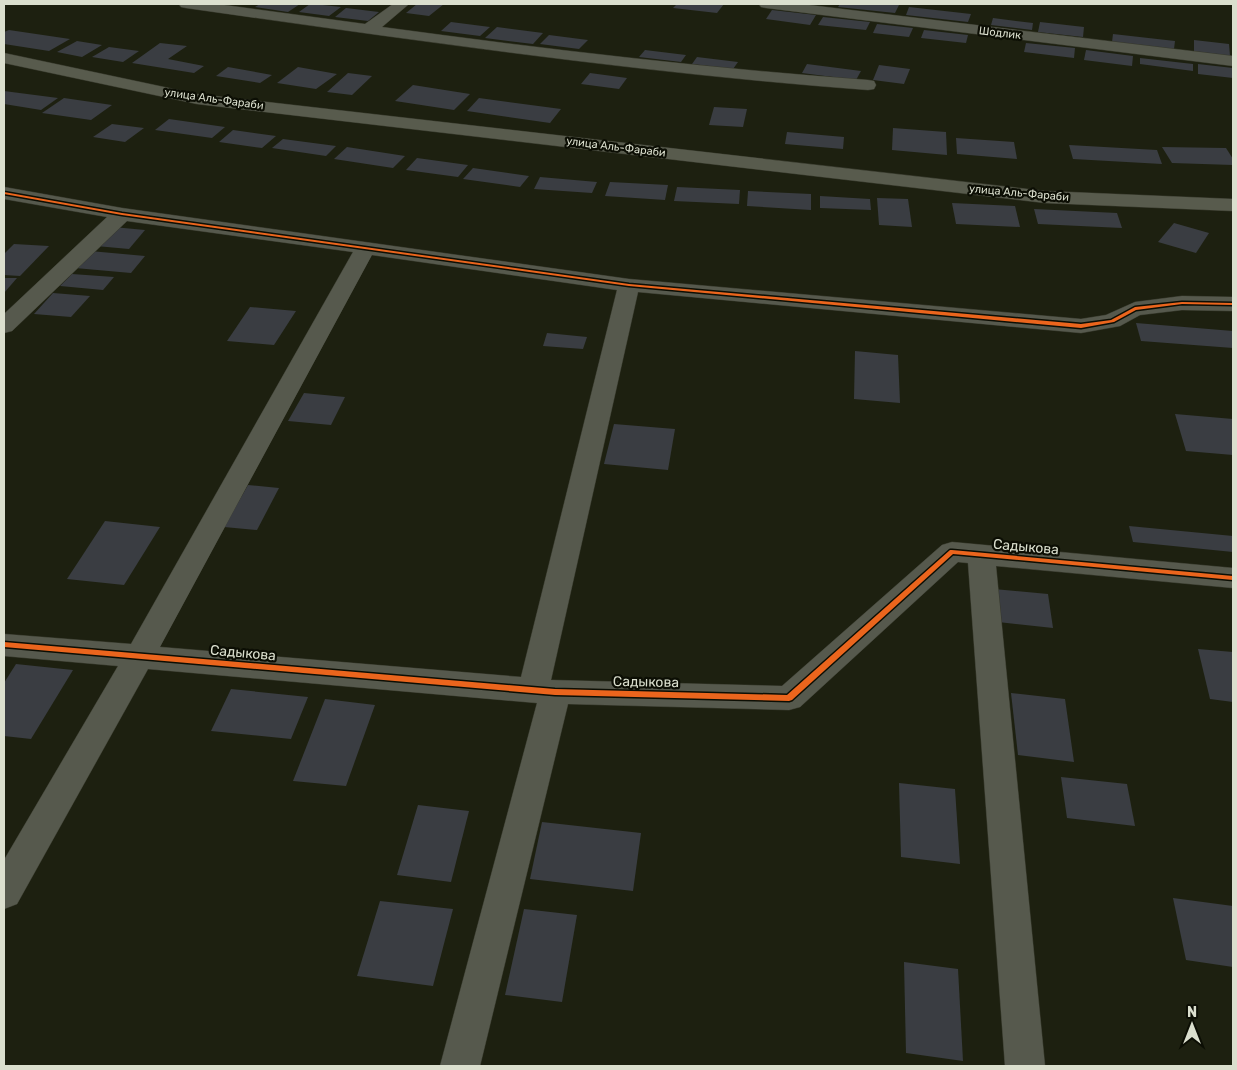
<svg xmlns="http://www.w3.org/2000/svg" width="1237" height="1070" font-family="Rubik,sans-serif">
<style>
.building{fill:#3a3d42}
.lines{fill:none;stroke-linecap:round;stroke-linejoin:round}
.street-casing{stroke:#37392c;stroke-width:1}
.secondary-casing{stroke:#37392c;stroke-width:1}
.street{fill:#56594d;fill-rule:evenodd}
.secondary{fill:#585b4d;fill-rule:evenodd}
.cycleway-casing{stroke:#0c0e04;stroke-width:3}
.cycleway{fill:#eb651d;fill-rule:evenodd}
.labels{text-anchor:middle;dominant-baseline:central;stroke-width:4.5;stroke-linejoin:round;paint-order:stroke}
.far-street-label{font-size:11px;fill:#dbdfce;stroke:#0c0e04}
.street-label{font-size:14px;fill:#dbdfce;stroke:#0c0e04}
</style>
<rect width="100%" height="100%" fill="#1d2010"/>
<g class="building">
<path d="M 260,4 L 300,4 L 288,12 L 255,7 Z"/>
<path d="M 310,4 L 314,4 L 341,7 L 329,16 L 299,12 Z"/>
<path d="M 417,4 L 444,4 L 429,16 L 406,13 Z"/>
<path d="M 677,4 L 724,4 L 717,13 L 673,8 Z"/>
<path d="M 840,4 L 887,4 L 899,5 L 895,13 L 838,7 Z"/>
<path d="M 909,7 L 971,14 L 968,22 L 906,15 Z"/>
<path d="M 346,8 L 379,12 L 368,21 L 335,17 Z"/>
<path d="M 772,10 L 816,15 L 810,25 L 766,19 Z"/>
<path d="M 823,17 L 870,22 L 866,30 L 818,25 Z"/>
<path d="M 993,18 L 1033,23 L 1032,30 L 991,25 Z"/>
<path d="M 451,22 L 490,27 L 480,36 L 441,31 Z"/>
<path d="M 1040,22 L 1084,27 L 1083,37 L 1038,32 Z"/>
<path d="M 877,24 L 913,28 L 909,37 L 873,33 Z"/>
<path d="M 497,27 L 543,33 L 533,44 L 485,38 Z"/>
<path d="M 9,30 L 70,39 L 49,51 L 4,44 L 4,32 Z"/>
<path d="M 924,30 L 968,35 L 966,43 L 921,38 Z"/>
<path d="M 1113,34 L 1175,41 L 1174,49 L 1112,42 Z"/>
<path d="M 549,35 L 588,40 L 579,49 L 540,44 Z"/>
<path d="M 1194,40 L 1229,44 L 1230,56 L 1194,52 Z"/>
<path d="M 77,41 L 102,45 L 82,57 L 57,52 Z"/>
<path d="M 160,43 L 187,46 L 168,59 L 204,66 L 194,73 L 132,63 Z"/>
<path d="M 1026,43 L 1075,48 L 1074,58 L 1024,52 Z"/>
<path d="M 109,47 L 139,51 L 123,62 L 92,57 Z"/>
<path d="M 645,50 L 686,55 L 681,62 L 639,57 Z"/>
<path d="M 1086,50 L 1133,56 L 1132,66 L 1084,60 Z"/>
<path d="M 697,57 L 738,62 L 733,69 L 692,64 Z"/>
<path d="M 1140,58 L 1193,64 L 1193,71 L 1140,64 Z"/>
<path d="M 807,64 L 861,71 L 856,80 L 802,73 Z"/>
<path d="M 1198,64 L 1233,68 L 1233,78 L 1198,74 Z"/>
<path d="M 879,65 L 910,69 L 904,84 L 873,80 Z"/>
<path d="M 228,67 L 272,75 L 260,83 L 216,76 Z"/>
<path d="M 298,67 L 337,74 L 316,89 L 277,83 Z"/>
<path d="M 348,73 L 372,76 L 352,95 L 327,92 Z"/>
<path d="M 590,73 L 627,78 L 619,89 L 581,84 Z"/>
<path d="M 413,85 L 470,94 L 454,110 L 395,101 Z"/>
<path d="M 4,91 L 58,98 L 41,110 L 4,104 Z"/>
<path d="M 64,98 L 112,105 L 91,120 L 42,113 Z"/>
<path d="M 479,98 L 561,109 L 550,123 L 467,111 Z"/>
<path d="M 714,107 L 747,109 L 743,127 L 709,125 Z"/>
<path d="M 169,119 L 225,127 L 212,138 L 155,130 Z"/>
<path d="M 112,124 L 144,128 L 125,142 L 93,137 Z"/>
<path d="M 893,128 L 946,132 L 947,155 L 892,150 Z"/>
<path d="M 233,130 L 276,136 L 262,148 L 219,142 Z"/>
<path d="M 787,132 L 844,137 L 843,149 L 785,144 Z"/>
<path d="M 956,138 L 1014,142 L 1017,159 L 957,154 Z"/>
<path d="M 283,139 L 336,146 L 326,156 L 272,148 Z"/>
<path d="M 1069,145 L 1157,150 L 1162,164 L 1073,159 Z"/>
<path d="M 347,147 L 405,156 L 393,168 L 334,159 Z"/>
<path d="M 1162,147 L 1226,148 L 1233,159 L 1233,165 L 1172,163 Z"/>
<path d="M 417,158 L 468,165 L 458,177 L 406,170 Z"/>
<path d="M 473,168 L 529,176 L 520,187 L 463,179 Z"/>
<path d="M 540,177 L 597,182 L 592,193 L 534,189 Z"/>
<path d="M 610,182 L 668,185 L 665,200 L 605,196 Z"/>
<path d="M 677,187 L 740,190 L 739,204 L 674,201 Z"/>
<path d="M 748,191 L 811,194 L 811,210 L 747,206 Z"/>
<path d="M 820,196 L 870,199 L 871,210 L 820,208 Z"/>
<path d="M 877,198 L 908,199 L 912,227 L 879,225 Z"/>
<path d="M 952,203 L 1015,206 L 1020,227 L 956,224 Z"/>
<path d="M 1034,209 L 1117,213 L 1122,228 L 1038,224 Z"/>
<path d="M 1174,223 L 1209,233 L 1196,253 L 1158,242 Z"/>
<path d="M 113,227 L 145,230 L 129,249 L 96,246 Z"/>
<path d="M 14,244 L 49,246 L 20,276 L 4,275 L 4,254 Z"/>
<path d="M 90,251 L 145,256 L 131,273 L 75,268 Z"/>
<path d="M 72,274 L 114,277 L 103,290 L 60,286 Z"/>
<path d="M 4,278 L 17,278 L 4,293 Z"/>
<path d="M 53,293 L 90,296 L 71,317 L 34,314 Z"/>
<path d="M 250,307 L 296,311 L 274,345 L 227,341 Z"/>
<path d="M 1136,323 L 1233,331 L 1233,348 L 1141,341 Z"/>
<path d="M 547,333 L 587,337 L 583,349 L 543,346 Z"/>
<path d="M 855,351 L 898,355 L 900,403 L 854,399 Z"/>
<path d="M 304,393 L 345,397 L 331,425 L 288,421 Z"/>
<path d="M 1175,414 L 1233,419 L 1233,455 L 1186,451 Z"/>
<path d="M 614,424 L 675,429 L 668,470 L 604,464 Z"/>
<path d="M 248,485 L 279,488 L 257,530 L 224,527 Z"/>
<path d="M 105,521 L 160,527 L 124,585 L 67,579 Z"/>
<path d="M 1129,526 L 1233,536 L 1233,552 L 1133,542 Z"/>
<path d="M 994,589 L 1048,594 L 1053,628 L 998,622 Z"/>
<path d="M 1198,649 L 1233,652 L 1233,702 L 1210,699 Z"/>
<path d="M 16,664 L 73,670 L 31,739 L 4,736 L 4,683 Z"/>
<path d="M 231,689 L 308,697 L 291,739 L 211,731 Z"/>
<path d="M 1011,693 L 1065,699 L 1074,762 L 1018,755 Z"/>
<path d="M 325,699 L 375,705 L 346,786 L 293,781 Z"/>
<path d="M 1061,777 L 1127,784 L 1135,826 L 1067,818 Z"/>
<path d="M 899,783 L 955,789 L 960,864 L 901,857 Z"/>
<path d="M 418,805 L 469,811 L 451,882 L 397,875 Z"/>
<path d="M 542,822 L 641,833 L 633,891 L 530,879 Z"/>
<path d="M 1173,898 L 1233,906 L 1233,967 L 1186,960 Z"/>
<path d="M 380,901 L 453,909 L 433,986 L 357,976 Z"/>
<path d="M 524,909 L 577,915 L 562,1002 L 505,995 Z"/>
<path d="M 904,962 L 958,969 L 963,1061 L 906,1053 Z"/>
</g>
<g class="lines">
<g class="street-casing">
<g id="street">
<path d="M 179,4 L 217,4 L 365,24 L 393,4 L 409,4 L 382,27 C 544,49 705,68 868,80 L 874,81 L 876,85 L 874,89 L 868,90 C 639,73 413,40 186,8 L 181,7 Z"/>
<path d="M 759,4 L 801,4 L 1233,56 L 1233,66 L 766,8 L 761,7 Z"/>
<path d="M 4,187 L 122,208 L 629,279 L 1081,319 L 1106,315 L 1135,302 L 1182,296 L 1233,297 L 1233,311 L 1182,310 L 1140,315 L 1120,326 L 1081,333 L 638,292 L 551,680 L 782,686 L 942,545 L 952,542 L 1233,568 L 1233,588 L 996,566 L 1045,1066 L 1005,1066 L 968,563 L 958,562 L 800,707 L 789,710 L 568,704 L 480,1066 L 440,1066 L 537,703 L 148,669 L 17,904 L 4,909 L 4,860 L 118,666 L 4,656 L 4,634 L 131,644 L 353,252 L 127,221 L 12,331 L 4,333 L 4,314 L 107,217 L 4,199 ZM 372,255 L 617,290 L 521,677 L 160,647 Z"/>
</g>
</g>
<g class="secondary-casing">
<path id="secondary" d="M 4,53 L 197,94 L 1045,191 L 1233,199 L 1233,211 L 1045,203 L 197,104 L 4,63 Z"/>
</g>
<use href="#street" class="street"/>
<use href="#secondary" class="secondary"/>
<g class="cycleway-casing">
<g id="cycleway">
<path d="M 4,192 L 122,213 L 629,284 L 1081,324 L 1111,320 L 1135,307 L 1182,302 L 1233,303 L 1233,305 L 1182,304 L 1136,310 L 1114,322 L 1081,328 L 629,286 L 122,215 L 4,194 Z"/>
<path d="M 950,550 L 952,550 L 1233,576 L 1233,580 L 953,554 L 792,700 L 789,701 L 555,695 L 4,647 L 4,642 L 555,689 L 787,695 Z"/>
</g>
</g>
<use href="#cycleway" class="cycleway"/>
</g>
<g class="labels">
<g class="far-street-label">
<text transform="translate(1000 33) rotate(7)">Шодлик</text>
<text transform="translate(214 99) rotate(8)">улица Аль-Фараби</text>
<text transform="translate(616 147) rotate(7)">улица Аль-Фараби</text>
<text transform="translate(1019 193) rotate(5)">улица Аль-Фараби</text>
</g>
<g class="street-label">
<text transform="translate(1026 547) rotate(5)">Садыкова</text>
<text transform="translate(243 653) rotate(5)">Садыкова</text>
<text transform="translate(646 682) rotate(1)">Садыкова</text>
</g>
</g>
<rect width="1237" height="1070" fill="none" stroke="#dbdfce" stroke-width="10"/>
<g transform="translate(1192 1025)" stroke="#0c0e04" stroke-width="4" paint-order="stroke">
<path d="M0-4L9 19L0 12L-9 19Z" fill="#dbdfce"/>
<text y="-8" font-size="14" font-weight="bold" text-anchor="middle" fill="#dbdfce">N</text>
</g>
</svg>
